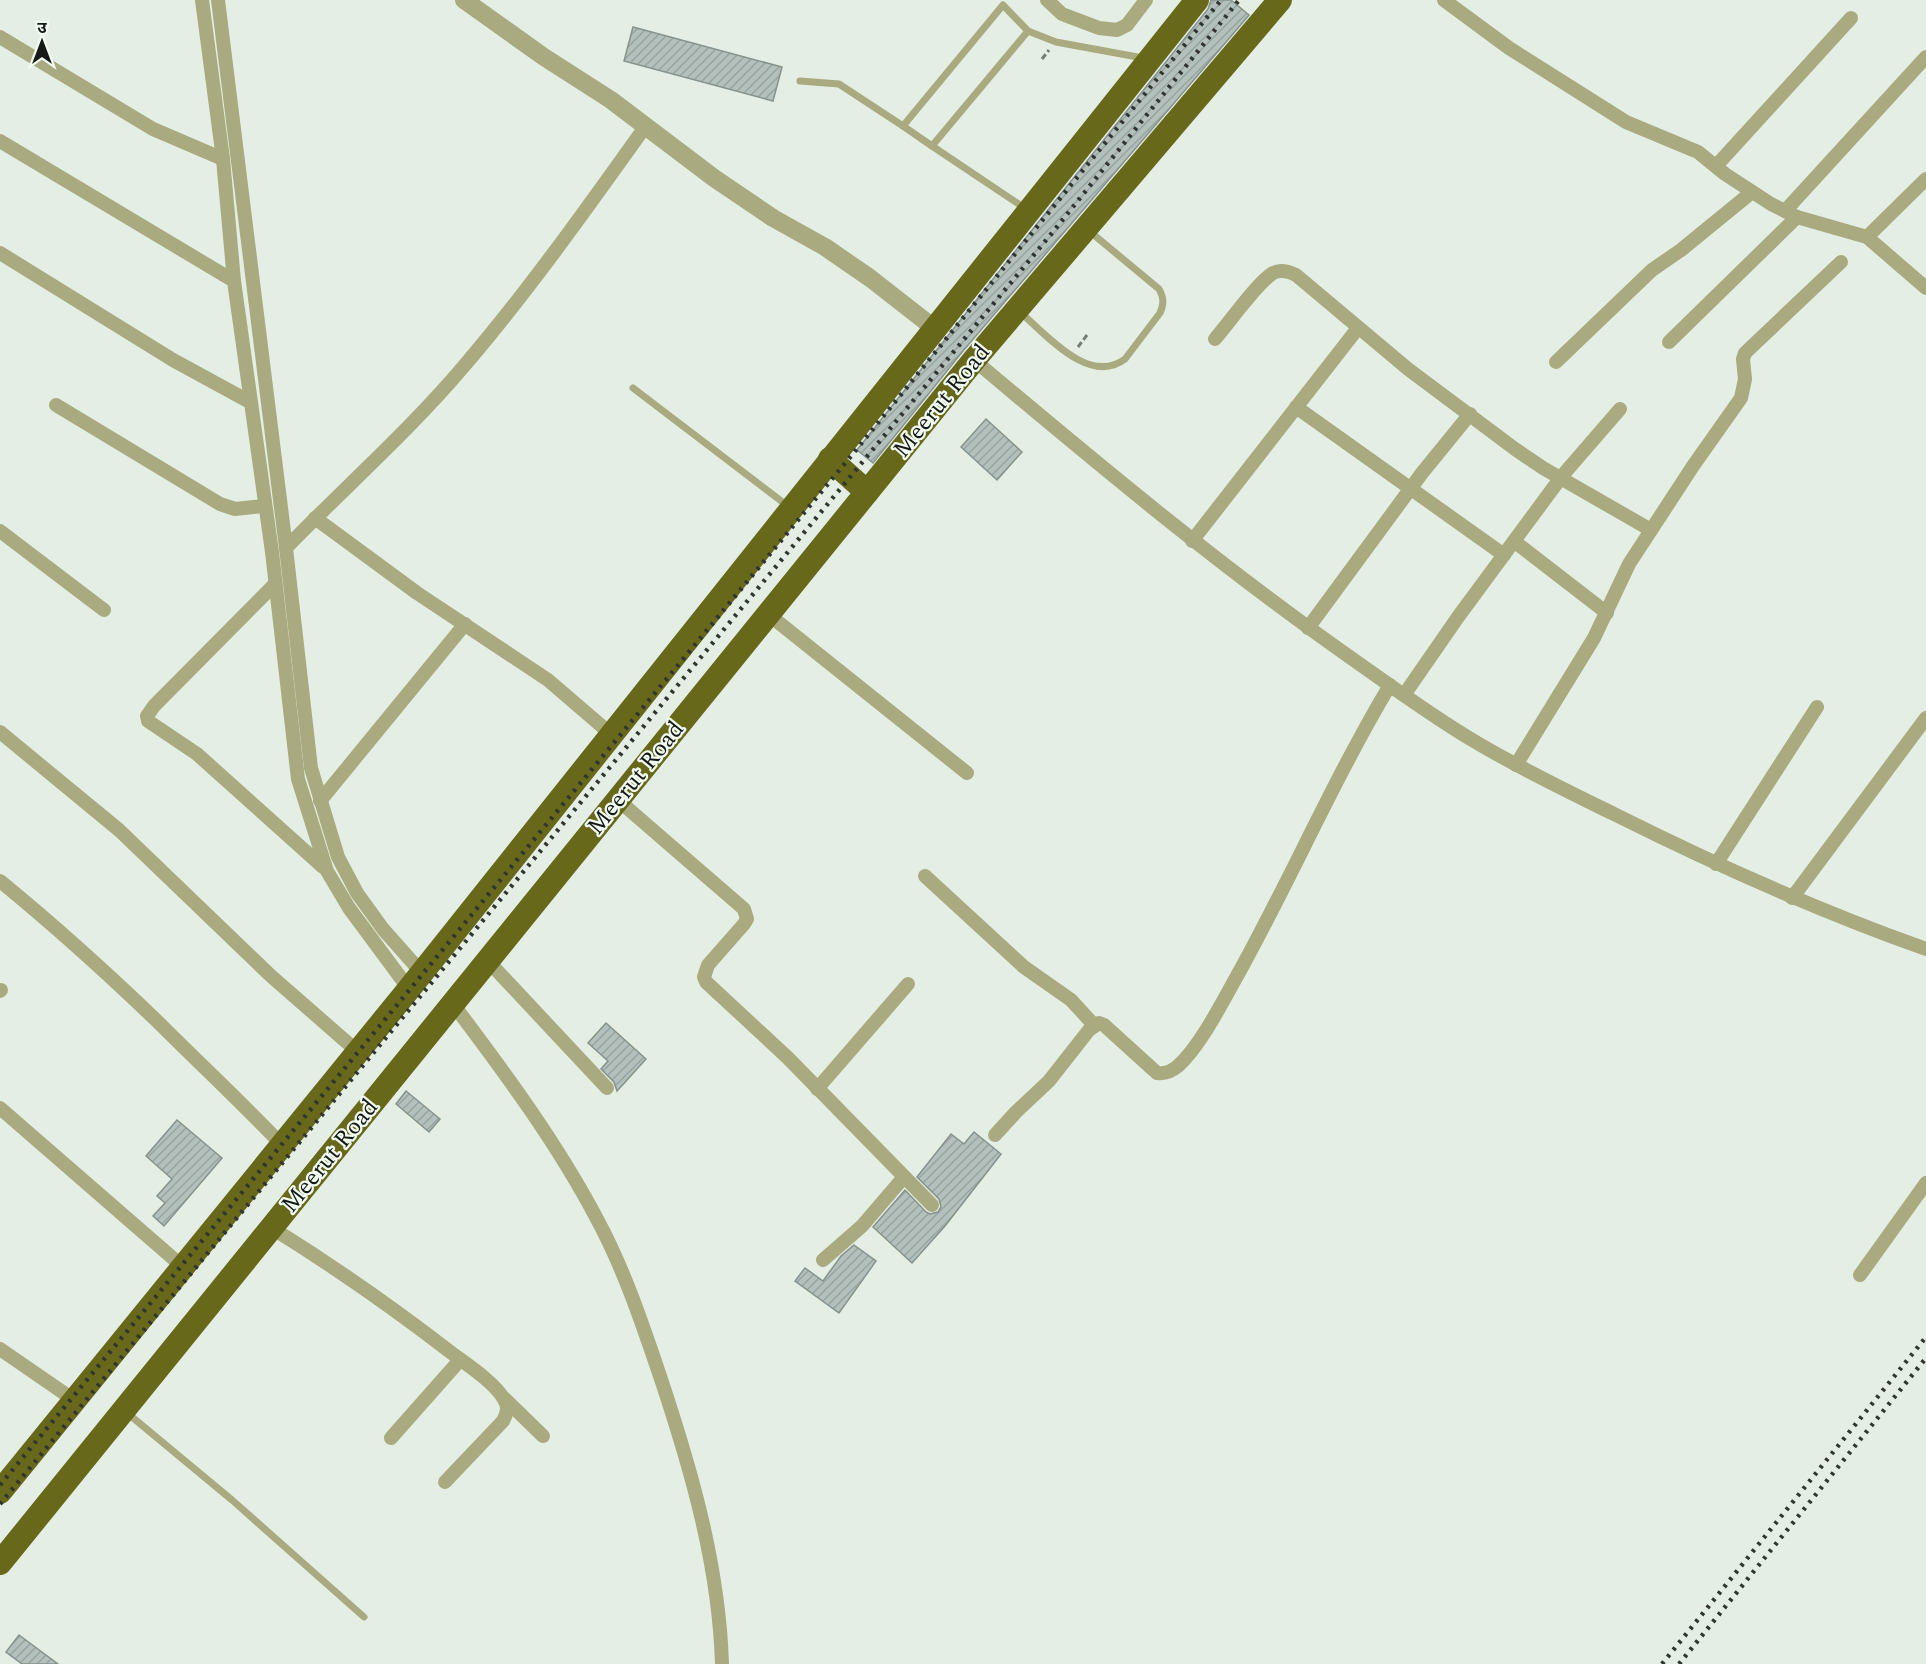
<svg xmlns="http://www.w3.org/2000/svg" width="1926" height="1664" font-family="Spectral,'Noto Sans Devanagari',serif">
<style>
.building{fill:url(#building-hatch);stroke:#85928d;stroke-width:1.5}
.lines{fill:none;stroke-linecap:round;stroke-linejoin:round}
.path{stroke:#767c76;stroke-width:3;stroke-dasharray:6 3;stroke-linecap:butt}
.service{stroke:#a9aa7f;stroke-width:7}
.minor{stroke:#a9aa7f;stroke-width:14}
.tertiary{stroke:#a9aa7f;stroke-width:18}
.trunk{stroke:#68681a;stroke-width:24}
.rail{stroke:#313531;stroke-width:4.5;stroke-dasharray:3 6;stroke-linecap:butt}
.labels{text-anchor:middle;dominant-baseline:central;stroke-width:4.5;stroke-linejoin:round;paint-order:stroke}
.street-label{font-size:24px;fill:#161916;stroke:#f2fbf1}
</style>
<defs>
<pattern id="building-hatch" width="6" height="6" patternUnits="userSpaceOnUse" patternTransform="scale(1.5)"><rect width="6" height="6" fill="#b3c0bc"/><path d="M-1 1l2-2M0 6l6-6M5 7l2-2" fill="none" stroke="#99a4a1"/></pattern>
</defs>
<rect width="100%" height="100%" fill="#e5eee4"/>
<g class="building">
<path d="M 1211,0 L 1231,0 L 1249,15 L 963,351 L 873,463 L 857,450 L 1208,9 Z"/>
<path d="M 633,27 L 782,67 L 773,101 L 624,61 Z"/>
<path d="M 986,419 L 1022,452 L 997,480 L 961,447 Z"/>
<path d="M 606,1023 L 646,1059 L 617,1091 L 614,1082 L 601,1069 L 608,1061 L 588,1043 Z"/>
<path d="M 406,1091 L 440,1119 L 429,1132 L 396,1104 Z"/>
<path d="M 177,1120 L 222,1158 L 164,1226 L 153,1216 L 165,1203 L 157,1196 L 172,1179 L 146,1156 Z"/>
<path d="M 974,1132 L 1001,1154 L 945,1226 L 912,1263 L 873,1227 L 905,1190 L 926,1212 L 930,1214 L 938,1212 L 941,1207 L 939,1199 L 917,1177 L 951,1134 L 964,1144 Z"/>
<path d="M 854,1245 L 876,1261 L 839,1313 L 795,1281 L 805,1268 L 823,1281 L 841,1256 Z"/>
<path d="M 19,1635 L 58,1664 L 22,1664 L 6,1652 Z"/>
</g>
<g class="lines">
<g class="path">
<path d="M 1042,59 L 1049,50"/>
<path d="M 1078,347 L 1087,335"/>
</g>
<g class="service">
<path d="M 800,81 L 839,84 L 903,126"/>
<path d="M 932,146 L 903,126 L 1003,5 L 1028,31"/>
<path d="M 1026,209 L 932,146 L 1028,31 L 1056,42 L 1143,58"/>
<path d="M 1021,313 C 1047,335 1089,386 1125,359 L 1160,313 C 1164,304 1164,298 1159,289 L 1088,230"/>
<path d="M 633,388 L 789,507"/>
<path d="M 126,1412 L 232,1500 L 364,1617"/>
</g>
<g class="minor">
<path d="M 202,0 L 223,159 L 234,281 L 272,552 L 298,779 L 327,871 L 349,908 L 409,989"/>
<path d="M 218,0 L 286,548 L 311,768 L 338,857 L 357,893 L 383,929 L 422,973"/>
<path d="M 1047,0 L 1062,14 L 1099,28 L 1117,30 L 1127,25 L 1146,0"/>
<path d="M 1444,0 L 1509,48 L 1626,122 L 1698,152 L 1725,174 L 1771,204 L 1797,217 L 1867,237 L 1926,288"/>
<path d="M 0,37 L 153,129 L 223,159"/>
<path d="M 0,141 L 234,281"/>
<path d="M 1716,166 L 1851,18"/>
<path d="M 1785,211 L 1926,57"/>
<path d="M 1867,237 L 1926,179"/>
<path d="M 0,253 L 173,360 L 250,402"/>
<path d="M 1215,339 C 1229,323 1257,283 1273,273 C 1281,269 1288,271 1296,275 L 1408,369 L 1515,449 L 1543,468 L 1651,530"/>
<path d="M 1669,342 L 1797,217"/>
<path d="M 974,360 C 1100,466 1226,571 1361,665 C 1398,691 1435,718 1474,741 C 1519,768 1567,791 1614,814 C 1716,865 1819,911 1926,949"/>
<path d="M 1556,362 L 1652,270 L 1681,250 L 1752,192"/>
<path d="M 56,405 L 220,504 L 235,509 L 264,506"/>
<path d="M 1296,407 L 1504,555"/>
<path d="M 315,518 L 417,593 L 548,680 L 612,735"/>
<path d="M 0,531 L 104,610"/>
<path d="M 1192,541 L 1358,328"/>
<path d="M 1515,542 L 1607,613"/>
<path d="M 286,548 C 345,487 409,431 464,366 C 529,290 587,208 645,127"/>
<path d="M 275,584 L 154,706 L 147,716 L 148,721 L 197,754 L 323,867"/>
<path d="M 768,614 L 967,773"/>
<path d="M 1308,628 L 1422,473 L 1470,414"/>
<path d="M 1404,695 L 1458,617 L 1562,476 L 1620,409"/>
<path d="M 0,732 L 119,830 L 271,976 L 358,1052"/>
<path d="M 1516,765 L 1594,638 L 1629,564 L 1693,466 L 1741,398 L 1745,379 L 1743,359 L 1745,353 L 1841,262"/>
<path d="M 618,800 L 744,909 L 747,919 L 744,924 L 708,965 L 704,977 L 706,982 L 788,1058 L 932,1205"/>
<path d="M 320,801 L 465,624"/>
<path d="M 1716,864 L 1817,707"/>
<path d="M 925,876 L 1024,967 L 1071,1000 L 1094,1025"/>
<path d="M 0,881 C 55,926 107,973 158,1022 C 199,1063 242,1103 282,1145"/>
<path d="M 1792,898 L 1926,718"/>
<path d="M 488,961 L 607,1088"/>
<path d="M 0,991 L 1,990"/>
<path d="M 453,1004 C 505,1073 557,1143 597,1219 C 624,1269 642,1323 660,1376 C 691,1469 719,1565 722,1664"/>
<path d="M 817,1089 L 908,984"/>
<path d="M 0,1108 L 183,1267"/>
<path d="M 995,1135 L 1016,1112 L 1049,1081 L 1089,1030 L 1099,1023 L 1104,1025 L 1157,1073 C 1165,1074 1171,1072 1178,1066 C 1202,1044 1225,997 1242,967 C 1293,874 1335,777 1390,685"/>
<path d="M 272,1228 C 333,1266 392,1307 449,1351 C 466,1364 493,1381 504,1399 C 509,1407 507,1413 503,1421 L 445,1482"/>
<path d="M 823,1260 L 862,1226 L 904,1177"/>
<path d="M 1860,1275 L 1926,1183"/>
<path d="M 0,1349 L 74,1400"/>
<path d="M 505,1399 L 543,1436"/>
<path d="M 391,1438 L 460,1360"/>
</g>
<path class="tertiary" d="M 464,0 L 544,57 L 611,100 L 714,178 L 773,218 L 825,247 L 870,278 L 934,328"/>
<g class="trunk">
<path d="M 830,459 L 867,492"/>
<path d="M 0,1492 L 409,989 L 1197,0"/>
<path d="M 0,1563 L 974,360 L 1280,0"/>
</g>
<g class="rail">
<path d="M 0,1485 L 856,450 L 1221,0"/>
<path d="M 0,1504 L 1052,233 L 1239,0"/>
<path d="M 1662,1664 L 1926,1337"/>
<path d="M 1679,1664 L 1926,1358"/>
</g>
</g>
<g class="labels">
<g class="street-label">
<text transform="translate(942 401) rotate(-51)">Meerut Road</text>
<text transform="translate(636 778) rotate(-51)">Meerut Road</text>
<text transform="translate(330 1156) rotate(-51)">Meerut Road</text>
</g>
</g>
<g transform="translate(42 42)" stroke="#f2fbf1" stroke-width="4.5" paint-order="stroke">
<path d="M0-4.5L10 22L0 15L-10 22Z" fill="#161916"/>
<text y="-9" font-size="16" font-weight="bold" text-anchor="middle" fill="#161916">उ</text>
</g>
</svg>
